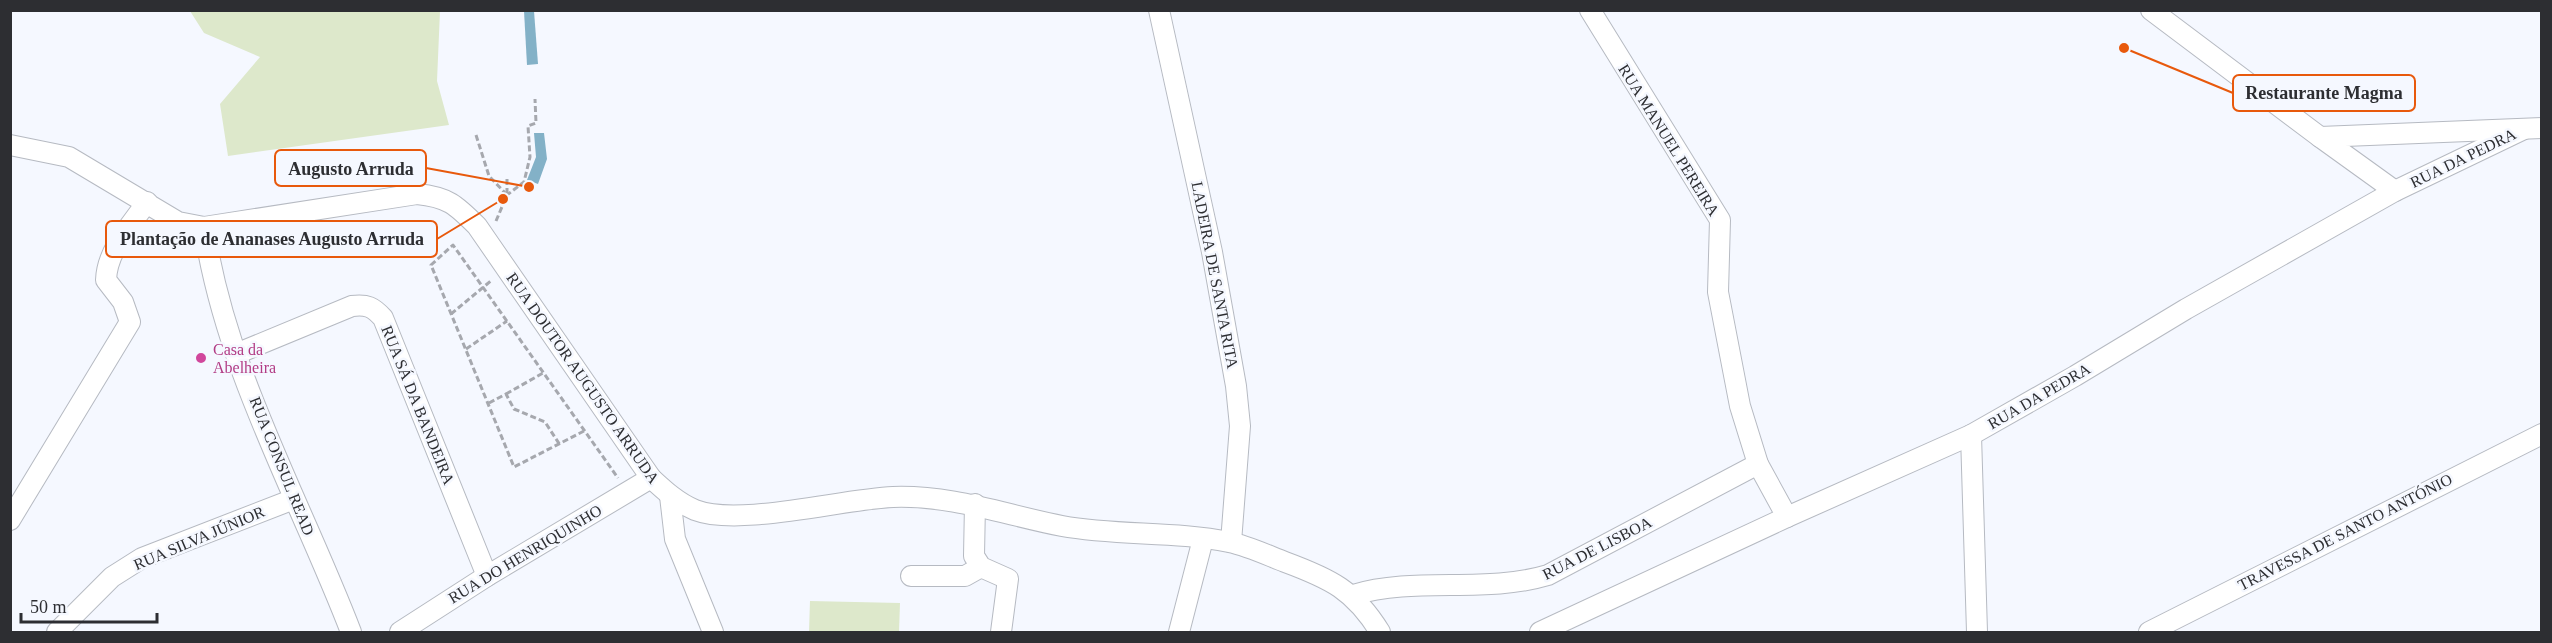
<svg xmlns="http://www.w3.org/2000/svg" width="2552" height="643" font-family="Georgia,serif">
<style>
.green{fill:#dde8cb}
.water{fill:#83b1c7}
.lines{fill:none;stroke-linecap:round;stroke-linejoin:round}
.minor-casing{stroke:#b6bac2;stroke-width:22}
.path{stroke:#a6a8ae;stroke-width:3;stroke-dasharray:6 3;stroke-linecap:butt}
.minor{stroke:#fff;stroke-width:20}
.hotel-dot{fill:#d1479c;stroke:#f5f8ff;stroke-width:2}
.labels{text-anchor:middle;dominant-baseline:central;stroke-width:5;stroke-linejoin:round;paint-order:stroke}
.street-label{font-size:16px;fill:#2d2e32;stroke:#f5f8ff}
.hotel-label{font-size:16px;fill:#b23c85;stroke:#f5f8ff;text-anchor:start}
.leader{fill:none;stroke:#e8590c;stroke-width:2}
.callout-dot{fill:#e8590c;stroke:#f5f8ff;stroke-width:2}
.callout{fill:#f5f8ff;stroke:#e8590c;stroke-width:2}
.callout-label{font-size:18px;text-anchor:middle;font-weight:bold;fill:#2d2e32}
</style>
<rect width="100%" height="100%" fill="#f5f8ff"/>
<g class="green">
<path d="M 190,11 L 440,11 L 437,81 L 449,125 L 228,156 L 220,104 L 260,57 L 204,33 Z"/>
<path d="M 810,601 L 900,603 L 899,632 L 809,632 Z"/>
</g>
<g class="water">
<path d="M 524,11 L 534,11 L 538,64 L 527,65 Z"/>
<path d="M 534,133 L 544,133 L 547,159 L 538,184 L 527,180 L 536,157 Z"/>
</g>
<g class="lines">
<g class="minor-casing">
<g id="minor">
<path d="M 1159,10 L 1212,252 L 1236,386 L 1240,426 L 1231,542"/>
<path d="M 1590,10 L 1720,220 L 1718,292 L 1740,406 L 1758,464 L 1787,517"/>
<path d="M 2151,10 L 2320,137"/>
<path d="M 10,145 L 69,157 L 178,222 L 204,227 L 417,194 C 448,197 456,205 477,226 L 651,478 C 665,491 678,503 695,510 C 739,527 842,499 893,497 C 953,495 1005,515 1062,526 C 1117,536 1175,531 1229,542 C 1248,546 1267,555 1285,562 C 1331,579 1354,590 1380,632"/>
<path d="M 2395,191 L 2320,137 L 2542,128"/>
<path d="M 204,227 C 225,370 300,499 351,632"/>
<path d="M 236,354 L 352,306 C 367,304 373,307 383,318 L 487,576"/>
<path d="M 1971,435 L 1977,632"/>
<path d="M 670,496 L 675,539 L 713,632"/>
<path d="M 975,504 L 974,556 L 981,567 L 1008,579 L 1001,632"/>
<path d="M 10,520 L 130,322 L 123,302 L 106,280 C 107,250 131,225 147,202"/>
<path d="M 911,576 L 965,576 L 981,567"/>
<path d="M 1353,595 C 1416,576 1485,594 1548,575 L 1758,464"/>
<path d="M 57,632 L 112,577 L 142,558 L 294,499"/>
<path d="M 400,632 L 487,576 L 651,478"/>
<path d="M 1179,632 L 1203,539"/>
<path d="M 1540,632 L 1787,517 L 1971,435 L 2075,376 L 2186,309 L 2395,191 L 2524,129"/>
<path d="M 2149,632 L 2542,434"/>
</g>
</g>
<g class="path">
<path d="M 476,135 L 489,176 L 507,195"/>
<path d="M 507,179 L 507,193"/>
<path d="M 496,221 L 507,195 L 524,182 L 530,157 L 528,126 L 536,123 L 535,99"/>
<path d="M 451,314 L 492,280"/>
<path d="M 466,349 L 507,321"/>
<path d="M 506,394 L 543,373"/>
<path d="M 489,403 L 506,394 L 514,409 L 545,422 L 560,445"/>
<path d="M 584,431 L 514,467 L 431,265 L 453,245 L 618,478"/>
</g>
<use href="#minor" class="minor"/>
</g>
<circle class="hotel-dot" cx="201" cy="358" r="6"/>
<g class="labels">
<g class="street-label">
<text transform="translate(1669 140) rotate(58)">RUA MANUEL PEREIRA</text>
<text transform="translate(2463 158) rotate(-26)">RUA DA PEDRA</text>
<text transform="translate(1215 275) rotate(79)">LADEIRA DE SANTA RITA</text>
<text transform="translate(583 378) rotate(55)">RUA DOUTOR AUGUSTO ARRUDA</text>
<text transform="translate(2039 396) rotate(-30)">RUA DA PEDRA</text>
<text transform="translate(418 405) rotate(68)">RUA SÁ DA BANDEIRA</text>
<text transform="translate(282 466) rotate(68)">RUA CONSUL READ</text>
<text transform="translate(2345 532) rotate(-27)">TRAVESSA DE SANTO ANTÓNIO</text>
<text transform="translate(199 538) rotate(-23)">RUA SILVA JÚNIOR</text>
<text transform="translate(1597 548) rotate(-27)">RUA DE LISBOA</text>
<text transform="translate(525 554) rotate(-31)">RUA DO HENRIQUINHO</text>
</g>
<g class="hotel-label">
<text x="213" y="349">Casa da<tspan x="213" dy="18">Abelheira</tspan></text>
</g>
</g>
<path class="leader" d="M2124 48L2233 93M529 187L426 168M503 199L437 239"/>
<g class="callout-dot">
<circle cx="2124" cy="48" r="6"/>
<circle cx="529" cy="187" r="6"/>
<circle cx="503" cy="199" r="6"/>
</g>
<g class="callout">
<rect x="2233" y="75" width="182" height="36" rx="6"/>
<rect x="275" y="150" width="151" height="36" rx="6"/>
<rect x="106" y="221" width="331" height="36" rx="6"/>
</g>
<g class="callout-label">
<text x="2324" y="99">Restaurante Magma</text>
<text x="351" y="175">Augusto Arruda</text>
<text x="272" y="245">Plantação de Ananases Augusto Arruda</text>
</g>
<rect width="2552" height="643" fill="none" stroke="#2d2e32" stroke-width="24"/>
<path d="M21 613v9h136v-9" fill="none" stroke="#2d2e32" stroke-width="3"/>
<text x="30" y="613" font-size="18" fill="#2d2e32" stroke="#f5f8ff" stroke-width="4.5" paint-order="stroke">50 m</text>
</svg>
